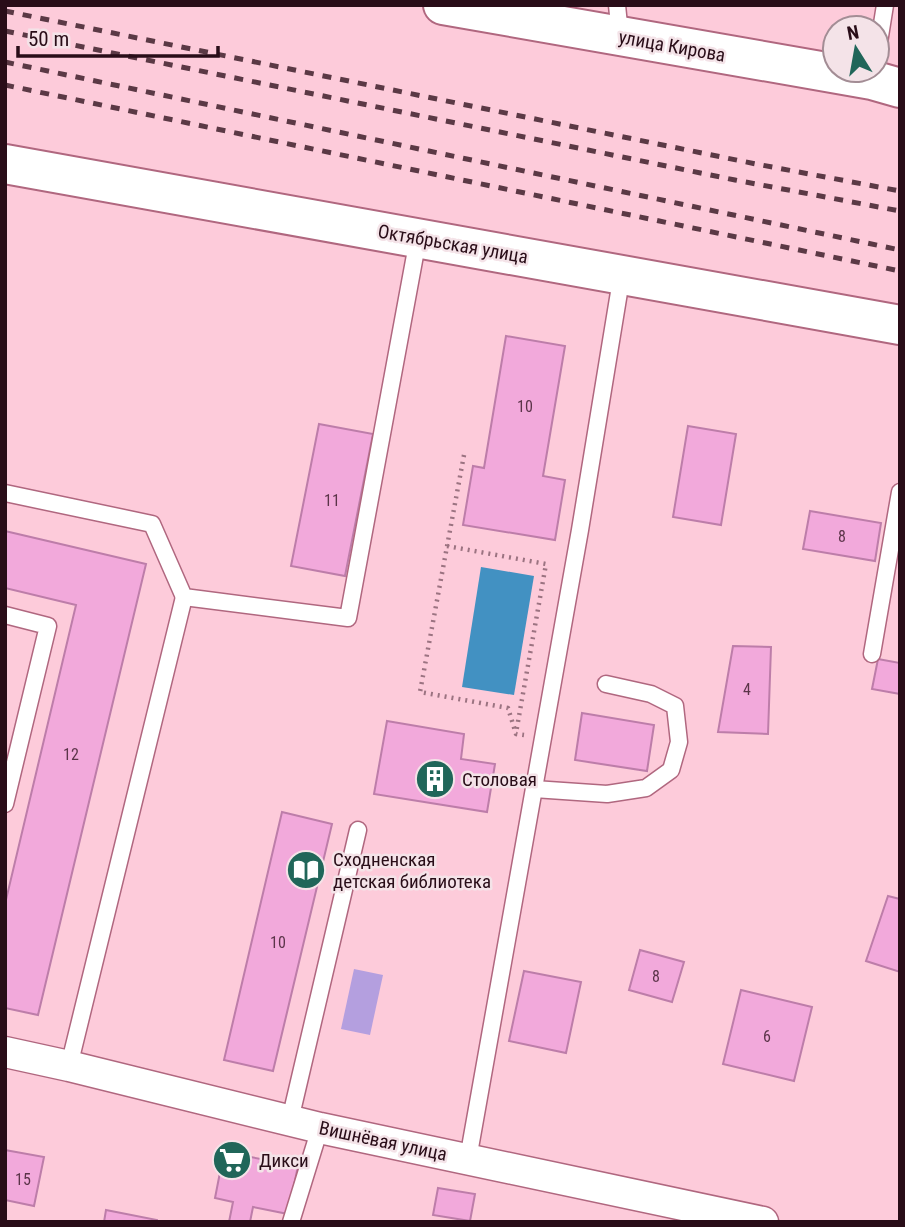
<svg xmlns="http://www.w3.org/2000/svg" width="905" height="1227" font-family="'Roboto Condensed',sans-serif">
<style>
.green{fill:#b49fdf}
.water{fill:#4291c2}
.building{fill:#f2a9db;stroke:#bd7da9;stroke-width:2}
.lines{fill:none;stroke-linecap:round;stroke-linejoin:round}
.lane-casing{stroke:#b0677f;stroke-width:19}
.street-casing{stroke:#b0677f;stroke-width:33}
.secondary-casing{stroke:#b0677f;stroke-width:42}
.path{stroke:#9b7381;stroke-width:4.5;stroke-dasharray:2 5;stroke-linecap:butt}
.lane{stroke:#fff;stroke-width:16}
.street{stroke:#fff;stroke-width:30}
.secondary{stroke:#fff;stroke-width:38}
.rail{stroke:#5b3945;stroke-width:5;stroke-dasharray:9 9;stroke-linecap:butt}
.labels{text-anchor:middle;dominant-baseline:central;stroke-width:5;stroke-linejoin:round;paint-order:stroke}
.number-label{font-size:16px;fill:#5b3449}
.street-label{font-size:19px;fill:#290d18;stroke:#f4e3e8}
.poi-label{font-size:19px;fill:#290d18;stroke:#f4e3e8;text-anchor:start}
</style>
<rect width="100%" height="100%" fill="#fdcbda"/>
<path class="green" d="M 354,969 L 383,975 L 370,1035 L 341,1029 Z"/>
<path class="water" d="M 481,567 L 534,576 L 514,695 L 462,687 Z"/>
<g class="building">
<path d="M 506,336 L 565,346 L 543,476 L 565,480 L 555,540 L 463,525 L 473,466 L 484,468 Z"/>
<path d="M 319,424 L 373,434 L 345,576 L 291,566 Z"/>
<path d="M 688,426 L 736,434 L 721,525 L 673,517 Z"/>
<path d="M 810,511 L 881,523 L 875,561 L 803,549 Z"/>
<path d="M 5,531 L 146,564 L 38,1015 L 5,1008 L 5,904 L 76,605 L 5,588 Z"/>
<path d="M 733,646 L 771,647 L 768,734 L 718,732 Z"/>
<path d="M 878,659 L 900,663 L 900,694 L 872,689 Z"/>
<path d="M 582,713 L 654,725 L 647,771 L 575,760 Z"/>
<path d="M 387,721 L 464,734 L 461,759 L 495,764 L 487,812 L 374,794 Z"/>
<path d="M 282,812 L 332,824 L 273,1071 L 224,1060 Z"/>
<path d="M 888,896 L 900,899 L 900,972 L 866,961 Z"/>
<path d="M 640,950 L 684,962 L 672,1002 L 629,990 Z"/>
<path d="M 524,971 L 581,982 L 566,1053 L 509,1041 Z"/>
<path d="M 741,990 L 812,1007 L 794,1081 L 723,1064 Z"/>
<path d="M 5,1150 L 44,1157 L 34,1206 L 5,1200 Z"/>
<path d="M 224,1152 L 298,1166 L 288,1214 L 253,1207 L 250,1222 L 229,1222 L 233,1202 L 215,1198 Z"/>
<path d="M 438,1188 L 475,1194 L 470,1221 L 433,1215 Z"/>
<path d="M 106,1210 L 157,1220 L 157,1222 L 104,1222 Z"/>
</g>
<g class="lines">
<g class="lane-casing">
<g id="lane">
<path d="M 617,5 L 620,35"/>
<path d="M 877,55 L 885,5"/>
<path d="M 5,493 L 152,524 L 184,597 L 348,618 L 418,239"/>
<path d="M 5,615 L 48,626 L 5,804"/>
<path d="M 872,654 L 900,492"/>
<path d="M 534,789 L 607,794 L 646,788 L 671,770 L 679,742 L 675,706 L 651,694 L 606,684"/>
<path d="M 69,1066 L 184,597"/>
<path d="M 290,1120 L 358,830"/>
<path d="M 468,1159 L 580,530 L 622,274"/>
<path d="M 291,1222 L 320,1128"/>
</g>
</g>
<g class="street-casing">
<path id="street" d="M 5,1052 L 69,1066 L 320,1128 L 763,1222"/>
</g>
<g class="secondary-casing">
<g id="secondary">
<path d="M 443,5 L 872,80 L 900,88"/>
<path d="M 5,164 L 900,325"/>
</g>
</g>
<g class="path">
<path d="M 464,455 L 420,692 L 508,708 L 516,734 L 524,735"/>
<path d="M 447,546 L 546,564 L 516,733"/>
</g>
<use href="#lane" class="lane"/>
<use href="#street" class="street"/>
<use href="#secondary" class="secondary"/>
<g class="rail">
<path d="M 5,11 L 756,164 L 900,191"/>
<path d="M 5,31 L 735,180 L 900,211"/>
<path d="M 5,62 L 900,250"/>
<path d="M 5,85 L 900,271"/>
</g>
</g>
<defs>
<g id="building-disc" transform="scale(2.0125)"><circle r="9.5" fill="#206659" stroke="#f4e3e8"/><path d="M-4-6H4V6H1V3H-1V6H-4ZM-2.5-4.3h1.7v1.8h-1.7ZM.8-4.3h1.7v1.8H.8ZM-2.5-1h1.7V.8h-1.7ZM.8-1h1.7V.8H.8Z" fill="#fff"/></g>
<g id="library-disc" transform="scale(2.0125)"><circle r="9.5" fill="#206659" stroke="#f4e3e8"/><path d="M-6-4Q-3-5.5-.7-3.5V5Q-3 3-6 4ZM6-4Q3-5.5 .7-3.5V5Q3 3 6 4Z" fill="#fff"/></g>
<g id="supermarket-disc" transform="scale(2.0125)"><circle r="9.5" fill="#206659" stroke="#f4e3e8"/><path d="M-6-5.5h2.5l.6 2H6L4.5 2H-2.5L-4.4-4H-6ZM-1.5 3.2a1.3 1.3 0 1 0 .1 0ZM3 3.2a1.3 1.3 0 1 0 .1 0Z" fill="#fff"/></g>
</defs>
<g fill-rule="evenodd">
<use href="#building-disc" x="435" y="779"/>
<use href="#library-disc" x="306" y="870"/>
<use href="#supermarket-disc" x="232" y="1160"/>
</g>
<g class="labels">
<g class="number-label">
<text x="525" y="406">10</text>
<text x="332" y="500">11</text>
<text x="842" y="536">8</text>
<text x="747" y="689">4</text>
<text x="71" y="754">12</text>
<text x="278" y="942">10</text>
<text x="656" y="976">8</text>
<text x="767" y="1036">6</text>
<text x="23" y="1179">15</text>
</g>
<g class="street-label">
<text transform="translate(672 46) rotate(10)">улица Кирова</text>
<text transform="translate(453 244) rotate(10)">Октябрьская улица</text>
<text transform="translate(383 1141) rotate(12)">Вишнёвая улица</text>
</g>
<g class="poi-label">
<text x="462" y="779">Столовая</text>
<text x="333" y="859">Сходненская<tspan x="333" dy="22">детская библиотека</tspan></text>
<text x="259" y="1160">Дикси</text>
</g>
</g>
<rect width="905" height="1227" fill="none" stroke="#290d18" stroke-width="14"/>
<g transform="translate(856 49) rotate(349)"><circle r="33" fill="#f4e3e8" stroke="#a38d95" stroke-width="2"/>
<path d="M0-5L12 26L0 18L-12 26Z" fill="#206659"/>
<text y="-10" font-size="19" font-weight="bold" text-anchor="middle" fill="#290d18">N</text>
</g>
<path d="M18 46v10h200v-10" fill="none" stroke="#290d18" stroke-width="3.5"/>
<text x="28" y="46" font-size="21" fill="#290d18" stroke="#f4e3e8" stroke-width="5" paint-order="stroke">50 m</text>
</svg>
